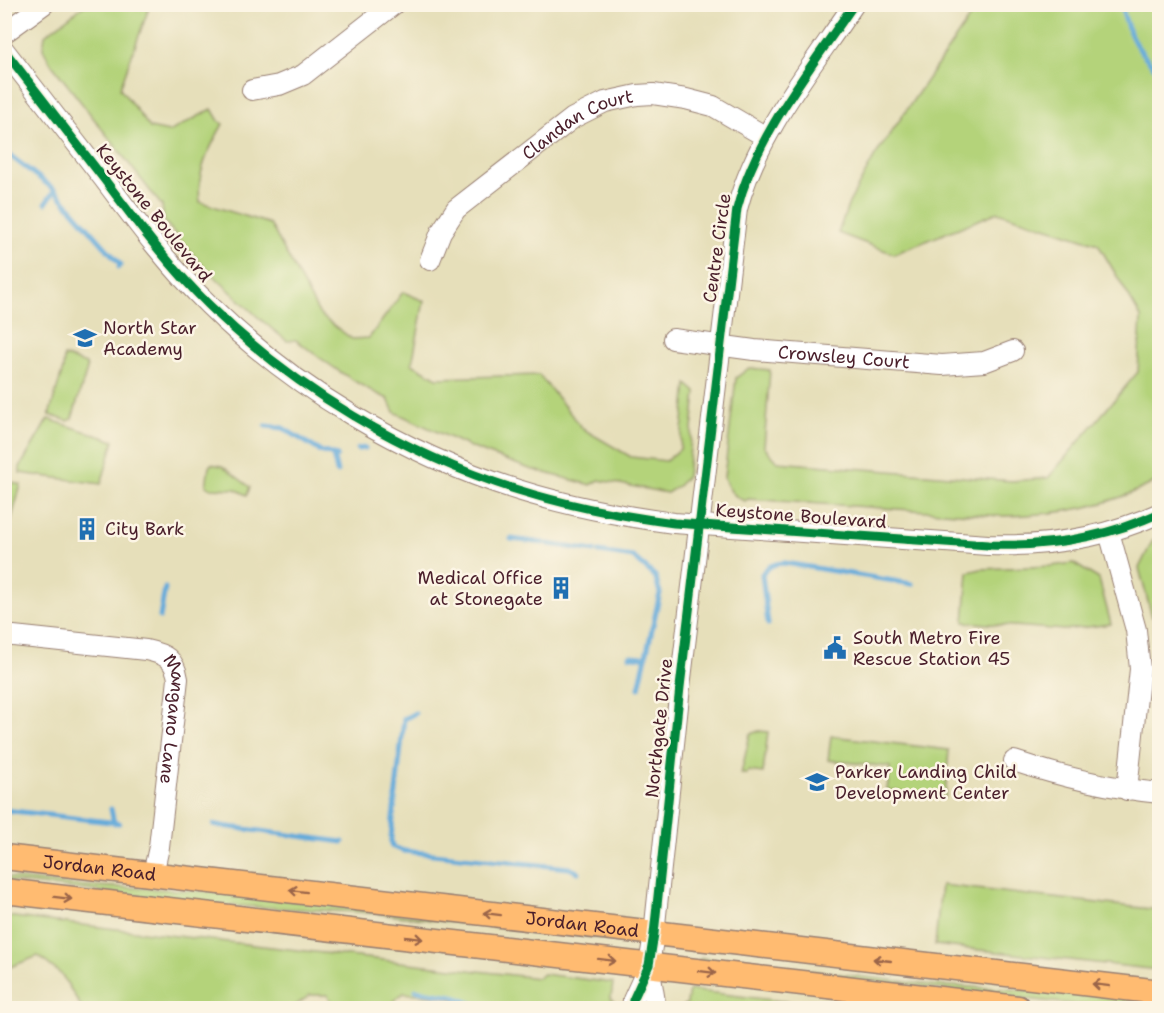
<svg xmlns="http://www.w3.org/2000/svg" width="1164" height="1013" font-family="'Shantell Sans',sans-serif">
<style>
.green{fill:#b4d37a;stroke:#7f7952;stroke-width:1.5}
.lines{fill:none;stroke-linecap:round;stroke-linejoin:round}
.stream{stroke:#64aada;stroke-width:5}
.minor-casing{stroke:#987f72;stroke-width:22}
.major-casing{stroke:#987f72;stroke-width:27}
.minor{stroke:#fff;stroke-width:20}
.major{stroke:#ffbb71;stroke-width:24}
.cycleway-casing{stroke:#fcf5e5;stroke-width:13}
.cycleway{stroke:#00873e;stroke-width:9}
.oneway{stroke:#9b654a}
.labels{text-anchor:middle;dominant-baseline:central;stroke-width:5;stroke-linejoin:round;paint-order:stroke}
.street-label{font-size:18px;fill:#4a1f2b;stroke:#fcf5e5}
.poi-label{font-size:18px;fill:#4a1f2b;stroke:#fcf5e5;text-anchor:start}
</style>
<rect width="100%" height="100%" fill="#fcf5e5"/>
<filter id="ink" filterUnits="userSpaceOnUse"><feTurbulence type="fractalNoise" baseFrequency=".0167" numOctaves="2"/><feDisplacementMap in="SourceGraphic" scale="12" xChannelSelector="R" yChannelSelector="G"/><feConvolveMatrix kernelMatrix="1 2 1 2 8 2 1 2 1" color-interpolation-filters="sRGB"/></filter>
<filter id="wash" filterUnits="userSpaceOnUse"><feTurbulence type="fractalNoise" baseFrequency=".008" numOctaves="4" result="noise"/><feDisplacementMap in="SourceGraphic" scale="24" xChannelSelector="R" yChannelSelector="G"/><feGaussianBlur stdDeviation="1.35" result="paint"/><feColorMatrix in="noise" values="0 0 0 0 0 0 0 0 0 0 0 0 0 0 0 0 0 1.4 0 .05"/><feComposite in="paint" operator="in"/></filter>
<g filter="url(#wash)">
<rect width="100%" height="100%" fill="#e6dfba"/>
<g class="green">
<path d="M 979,4 L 1159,5 L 1159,480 C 1110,507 1058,515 1002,516 L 748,499 L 745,501 C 734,497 727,488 724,477 L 736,378 L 749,368 L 770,370 L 764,447 L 778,462 L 1012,481 L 1048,478 L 1138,372 L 1141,317 L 1098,244 L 998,212 L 894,254 L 838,233 L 849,203 L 875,156 Z"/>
<path d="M 85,5 L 150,5 L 120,88 L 150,128 L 169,132 L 212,109 L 219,121 L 223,124 C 209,149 196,172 200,202 L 270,224 L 320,315 L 352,339 L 369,338 L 403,292 L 424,301 L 412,364 L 437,378 L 539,375 L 583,429 L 631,457 L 666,461 L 680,449 L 687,384 L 696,392 L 687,476 L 677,487 L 667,493 L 599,480 L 591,485 L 530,469 L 470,447 L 394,412 L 388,399 C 355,384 325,362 296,340 L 287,341 L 260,319 L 198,261 L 164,221 L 162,206 L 52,65 L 43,49 L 45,35 Z"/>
<path d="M 64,356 L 86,364 L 87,369 L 72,419 L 68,421 L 49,415 L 63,369 Z"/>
<path d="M 48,419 L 114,441 L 101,484 L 20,473 L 20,467 Z"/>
<path d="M 211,464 L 222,466 L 250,487 L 247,495 L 235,489 L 210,488 L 206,486 L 209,467 Z"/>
<path d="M 4,480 L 21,485 L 6,538 L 4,537 Z"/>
<path d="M 1159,537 L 1159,614 L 1152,617 L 1139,568 L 1153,540 Z"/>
<path d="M 1073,563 L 1099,579 L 1111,624 L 1064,630 L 964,622 L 968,572 L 981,569 L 1052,566 Z"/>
<path d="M 759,731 L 768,732 L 763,773 L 748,771 L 747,774 L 741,774 L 750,734 Z"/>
<path d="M 831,736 L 949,750 L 945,797 L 887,790 L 890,767 L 828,760 Z"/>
<path d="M 5,877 L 71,885 L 222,892 L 608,939 L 359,912 L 218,905 L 5,881 Z"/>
<path d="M 941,885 L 1159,910 L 1159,970 L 935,945 Z"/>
<path d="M 5,916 L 538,978 L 543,974 L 613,983 L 611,998 L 618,1008 L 483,1008 L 444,997 L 404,993 L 396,998 L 390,1008 L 337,1008 L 327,995 L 310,995 L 292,1008 L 82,1008 L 62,975 L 38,956 L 5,969 Z"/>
<path d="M 702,958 L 933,985 L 1091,994 L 1159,1002 L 1159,1008 L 1106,1008 L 702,962 L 698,960 Z"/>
<path d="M 689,990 L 841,1008 L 680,1008 L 687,1003 Z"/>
</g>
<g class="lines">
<g class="stream">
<path d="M 1121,4 C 1129,38 1136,48 1160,73"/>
<path d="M 4,151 L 55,190 L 121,265 L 119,267"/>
<path d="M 46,203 L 55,190"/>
<path d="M 266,426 L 283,428 L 320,451 L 337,456"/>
<path d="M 358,449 L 365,448"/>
<path d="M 333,455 L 337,472"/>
<path d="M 511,539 L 543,543"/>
<path d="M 548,544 L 594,551"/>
<path d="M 599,552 L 633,557 L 655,576 L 660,593 L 639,688"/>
<path d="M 160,617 L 165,588"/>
<path d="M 768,624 L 762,574 C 767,566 776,563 785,563 L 912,584"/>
<path d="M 630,656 L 646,657"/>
<path d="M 415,713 L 404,719 L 391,837 L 391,844 L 393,847 L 404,851 L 569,868 L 578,872"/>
<path d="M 111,809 L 114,823"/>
<path d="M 4,810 L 119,823"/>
<path d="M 214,825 L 343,842"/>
<path d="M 416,990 L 453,996 L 483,1008"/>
</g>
</g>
</g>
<g filter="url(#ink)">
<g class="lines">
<g class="minor-casing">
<g id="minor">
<path d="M 4,33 L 44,4"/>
<path d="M 4,50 C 37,93 71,136 104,179 C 137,223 170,267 209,305 C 294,389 404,454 518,490 C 569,506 621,516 674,523 L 988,545 C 1047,547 1105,538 1160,513"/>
<path d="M 252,90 L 279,85 L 303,75 L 394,4"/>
<path id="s1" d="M 430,260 L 441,232 L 456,209 L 573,118 L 605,102 L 637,95 L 653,94 L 686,99 L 713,106 L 766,137"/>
<path id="s2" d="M 673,339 L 754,350 L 942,365 L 984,362 L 1013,351"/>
<path d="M 1109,532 L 1136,630 L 1140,669 L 1127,790"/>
<path id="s3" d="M 4,635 L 146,650 C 165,654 175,659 178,679 L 159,847 L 153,874"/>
<path d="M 1014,761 C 1062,777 1109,788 1160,793"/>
<path d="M 649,965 L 656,1008"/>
<path d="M 632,1008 L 633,1000 L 649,965 L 654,934 L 680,687 L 737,209 C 756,135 811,68 854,4"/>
</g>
</g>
<g class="major-casing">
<g id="major">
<path id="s4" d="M 4,857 L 1160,992"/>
<path d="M 4,891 L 1018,1008"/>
</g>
</g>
<use href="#minor" class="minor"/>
<use href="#major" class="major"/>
<g class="cycleway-casing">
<g id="cycleway">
<path d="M 4,50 C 37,93 71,136 104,179 C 137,223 170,267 209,305 C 294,389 404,454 518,490 C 569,506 621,516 674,523 L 988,545 C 1047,547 1105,538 1160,513"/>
<path d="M 632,1008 L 633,1000 L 649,965 L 654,934 L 680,687 L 737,209 C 756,135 811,68 854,4"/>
</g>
</g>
<use href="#cycleway" class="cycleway"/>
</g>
<defs><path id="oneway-shaft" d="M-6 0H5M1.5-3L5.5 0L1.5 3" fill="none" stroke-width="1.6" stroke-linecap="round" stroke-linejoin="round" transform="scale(1.5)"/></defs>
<g class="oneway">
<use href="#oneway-shaft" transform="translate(298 891) rotate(-173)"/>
<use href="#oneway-shaft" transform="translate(63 898) rotate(7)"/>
<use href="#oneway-shaft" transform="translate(492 914) rotate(-173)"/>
<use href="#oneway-shaft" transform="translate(414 938) rotate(7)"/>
<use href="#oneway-shaft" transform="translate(607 960) rotate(7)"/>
<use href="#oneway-shaft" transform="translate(882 960) rotate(-174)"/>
<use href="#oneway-shaft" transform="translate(707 972) rotate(7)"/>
<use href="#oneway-shaft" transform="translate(1101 985) rotate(-173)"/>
</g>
</g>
<defs>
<g id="school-bare" transform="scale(1.8)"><path d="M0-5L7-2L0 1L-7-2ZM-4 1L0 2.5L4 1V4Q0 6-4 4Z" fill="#1f6fb2" stroke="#fcf5e5" stroke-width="2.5" paint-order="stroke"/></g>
<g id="building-bare" transform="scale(1.8)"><path d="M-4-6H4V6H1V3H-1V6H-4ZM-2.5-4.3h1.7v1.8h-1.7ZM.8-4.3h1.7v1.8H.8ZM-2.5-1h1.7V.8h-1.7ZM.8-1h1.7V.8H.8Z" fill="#1f6fb2" stroke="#fcf5e5" stroke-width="2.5" paint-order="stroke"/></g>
<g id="civic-bare" transform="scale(1.8)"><path d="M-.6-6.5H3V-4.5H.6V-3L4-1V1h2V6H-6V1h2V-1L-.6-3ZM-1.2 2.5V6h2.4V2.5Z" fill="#1f6fb2" stroke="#fcf5e5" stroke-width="2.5" paint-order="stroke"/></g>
</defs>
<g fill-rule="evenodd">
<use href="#school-bare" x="85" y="338"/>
<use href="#building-bare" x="87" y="529"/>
<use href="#building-bare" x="561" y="588"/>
<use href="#civic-bare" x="835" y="648"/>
<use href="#school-bare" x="817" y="782"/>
</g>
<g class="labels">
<g class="street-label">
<text stroke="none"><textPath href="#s1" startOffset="207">Clandan Court</textPath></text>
<text transform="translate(154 213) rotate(51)">Keystone Boulevard</text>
<text transform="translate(717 248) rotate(-82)">Centre Circle</text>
<text stroke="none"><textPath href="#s2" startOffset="172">Crowsley Court</textPath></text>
<text transform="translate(801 516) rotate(4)">Keystone Boulevard</text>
<text stroke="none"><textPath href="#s3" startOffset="230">Mangano Lane</textPath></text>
<text transform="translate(659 728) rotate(-84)">Northgate Drive</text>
<text stroke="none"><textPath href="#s4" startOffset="96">Jordan Road</textPath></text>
<text stroke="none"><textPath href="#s4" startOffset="582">Jordan Road</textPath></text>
</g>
<g class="poi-label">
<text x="103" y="328">North Star<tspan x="103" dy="21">Academy</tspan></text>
<text x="105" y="529">City Bark</text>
<text x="543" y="578" text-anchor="end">Medical Office<tspan x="543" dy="21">at Stonegate</tspan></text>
<text x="853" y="638">South Metro Fire<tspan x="853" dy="21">Rescue Station 45</tspan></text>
<text x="835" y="772">Parker Landing Child<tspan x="835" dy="21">Development Center</tspan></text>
</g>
</g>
<rect width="1164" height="1013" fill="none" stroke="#fcf5e5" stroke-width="24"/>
</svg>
